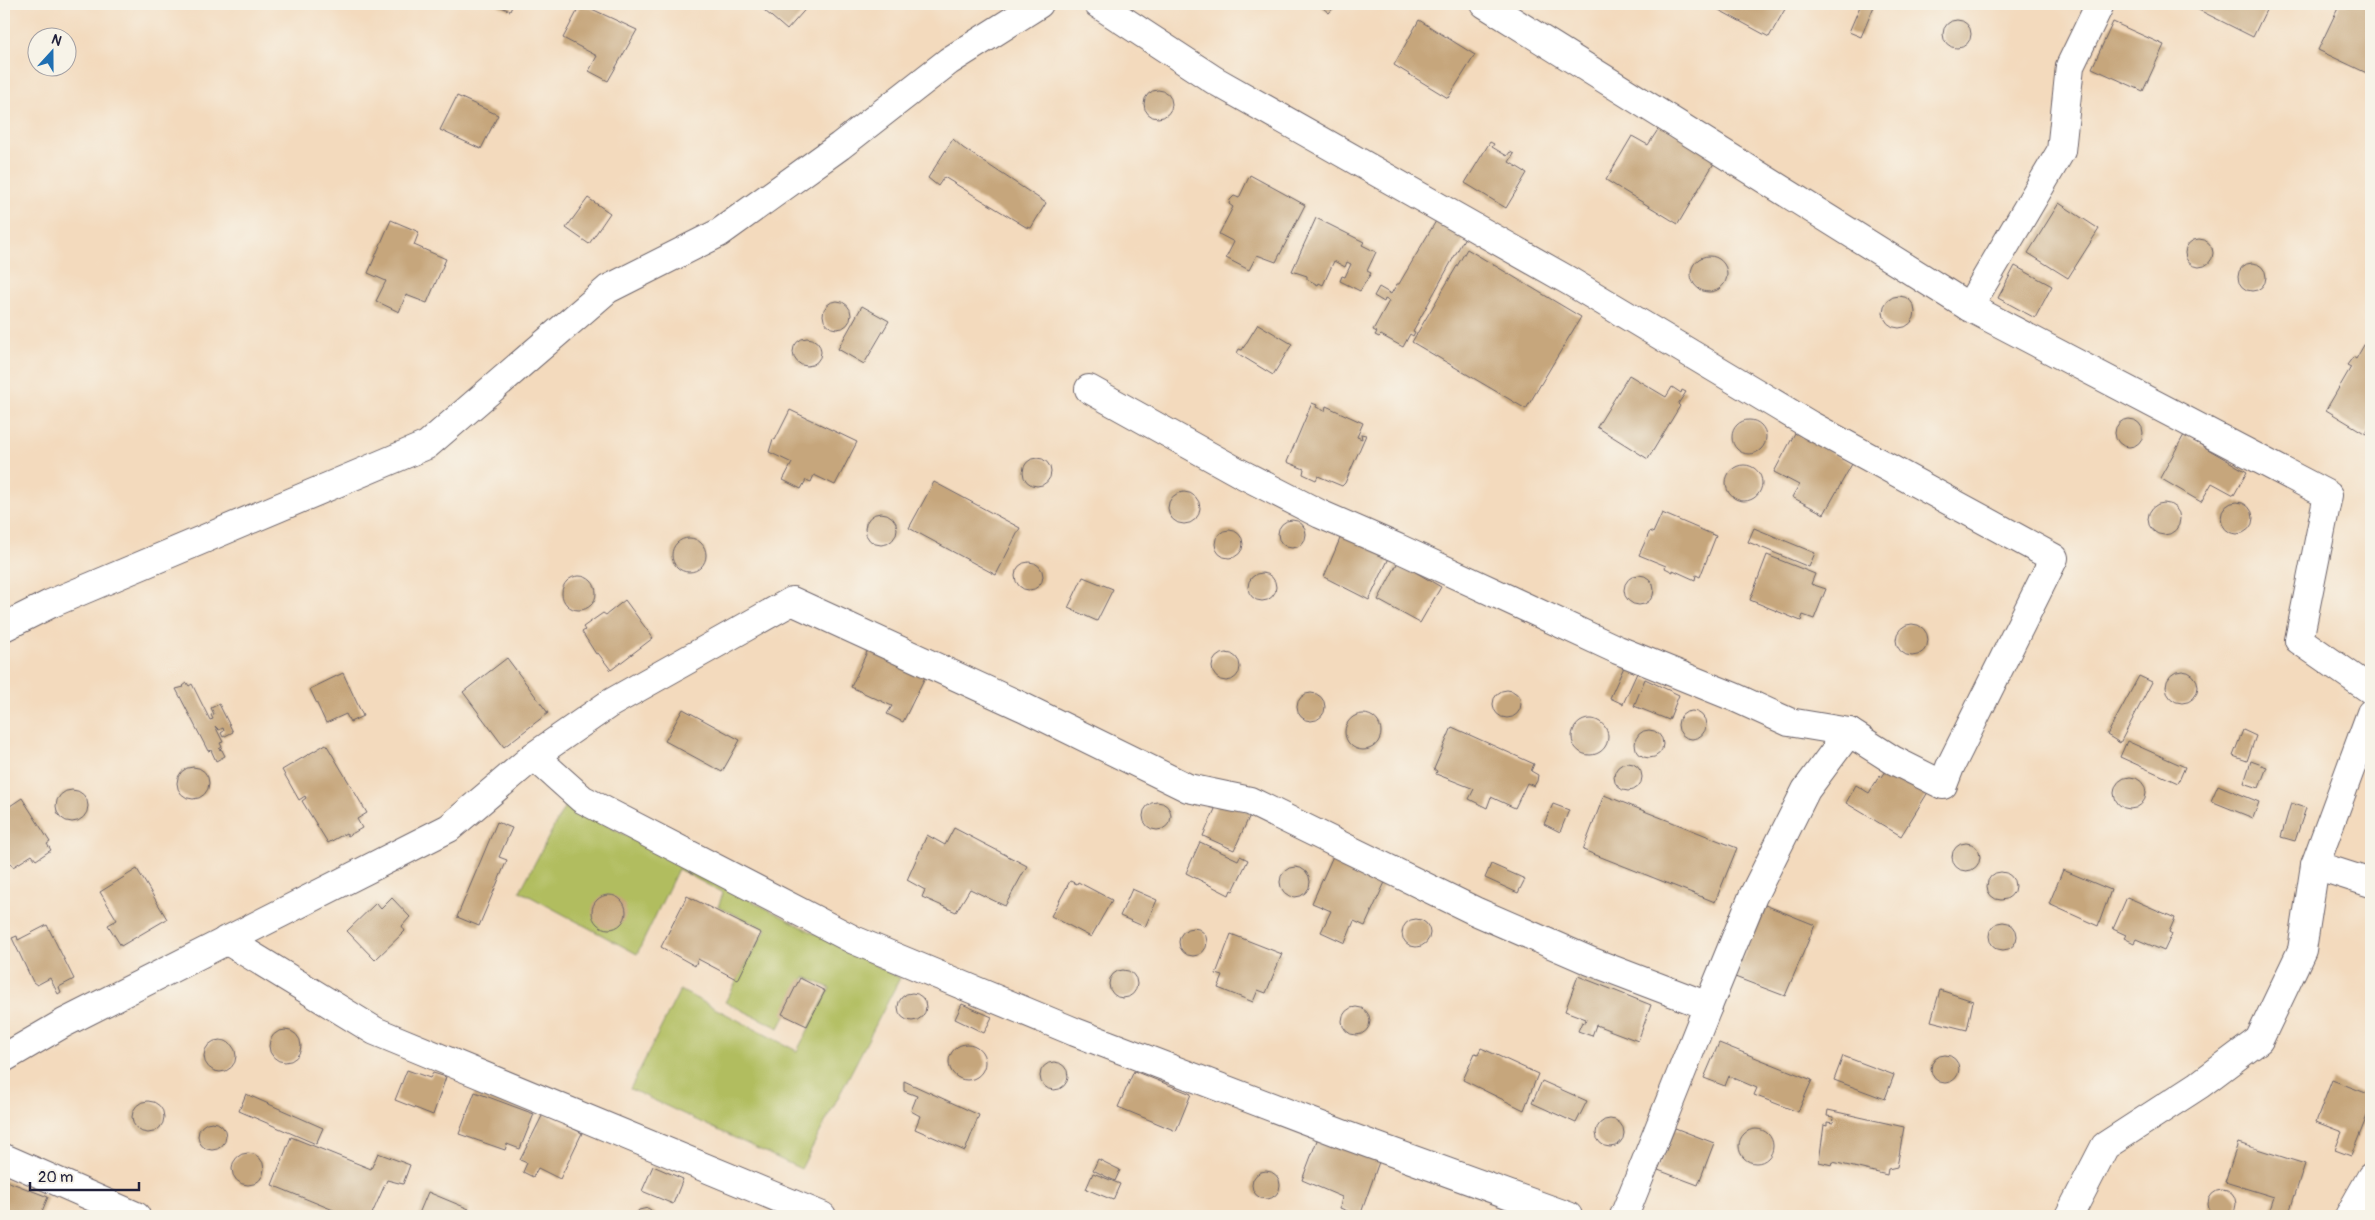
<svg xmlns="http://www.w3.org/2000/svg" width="2375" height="1220" font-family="Pangolin,sans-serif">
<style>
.green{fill:#b1bd5f;stroke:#6a704d}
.building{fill:#c6a67b}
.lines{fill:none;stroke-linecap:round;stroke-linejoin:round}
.minor-casing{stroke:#6b6268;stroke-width:30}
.minor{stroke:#fff;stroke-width:28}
</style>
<rect width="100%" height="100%" fill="#f7f3e8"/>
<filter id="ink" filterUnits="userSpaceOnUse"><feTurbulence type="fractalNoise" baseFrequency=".02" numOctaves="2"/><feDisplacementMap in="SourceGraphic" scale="10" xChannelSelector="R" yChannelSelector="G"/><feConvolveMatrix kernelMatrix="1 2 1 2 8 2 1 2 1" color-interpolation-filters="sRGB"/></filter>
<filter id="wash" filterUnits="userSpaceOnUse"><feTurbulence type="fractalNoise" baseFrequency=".0096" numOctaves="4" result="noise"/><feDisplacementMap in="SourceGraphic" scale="20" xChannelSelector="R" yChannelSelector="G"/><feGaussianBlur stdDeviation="1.12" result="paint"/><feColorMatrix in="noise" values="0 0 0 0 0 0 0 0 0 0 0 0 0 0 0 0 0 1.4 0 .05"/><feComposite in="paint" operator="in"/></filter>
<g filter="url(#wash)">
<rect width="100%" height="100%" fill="#f3dabd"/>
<path class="green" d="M 566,804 L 900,978 L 801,1169 L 630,1089 L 680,990 L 797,1051 L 830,988 L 805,977 L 779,1028 L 725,1002 L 766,929 L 718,907 L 723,893 L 678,869 L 637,954 L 520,891 Z"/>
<g id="blocks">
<g class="building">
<path d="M 495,4 L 513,4 L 510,11 Z"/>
<path d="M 581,4 L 637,30 L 608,81 L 589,71 L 597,56 L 563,38 Z"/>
<path d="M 757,4 L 810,4 L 787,30 Z"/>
<path d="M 1318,4 L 1337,4 L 1329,13 Z"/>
<path d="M 1708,4 L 1788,4 L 1769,37 Z"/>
<path d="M 1861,4 L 1875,4 L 1861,37 L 1849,32 Z"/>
<path d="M 2187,4 L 2269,4 L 2253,37 Z"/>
<path d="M 2340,4 L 2371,4 L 2371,75 L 2318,50 Z"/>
<circle cx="1957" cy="34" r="14"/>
<path d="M 1419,20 L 1475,55 L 1448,98 L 1394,65 Z"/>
<path d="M 2113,22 L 2164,45 L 2143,91 L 2092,68 Z"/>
<circle cx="1158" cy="104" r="14"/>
<path d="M 457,96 L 498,115 L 481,149 L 440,130 Z"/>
<path d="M 1661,125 L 1717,158 L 1678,224 L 1606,180 L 1632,136 L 1648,145 Z"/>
<path d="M 953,139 L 963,148 L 1046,203 L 1031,228 L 1026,227 L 944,177 L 938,186 L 928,178 Z"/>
<path d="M 1490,142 L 1494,144 L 1492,147 L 1507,156 L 1510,152 L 1514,154 L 1509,162 L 1527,173 L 1506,208 L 1465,183 Z"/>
<path d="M 1250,175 L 1305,205 L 1276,262 L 1257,255 L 1249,270 L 1226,258 L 1234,242 L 1219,234 L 1233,207 L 1229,204 L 1230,200 L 1234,196 L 1239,198 Z"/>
<path d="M 588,198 L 610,213 L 589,244 L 566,228 Z"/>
<path d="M 2059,203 L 2099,229 L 2068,278 L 2028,253 Z"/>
<path d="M 1316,218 L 1364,242 L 1362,245 L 1376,252 L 1367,271 L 1371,273 L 1360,291 L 1340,281 L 1342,276 L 1345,277 L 1351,264 L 1347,262 L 1345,267 L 1334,261 L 1323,285 L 1319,283 L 1318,285 L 1316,284 L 1307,279 L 1307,276 L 1292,271 Z"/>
<path d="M 391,220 L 419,232 L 414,245 L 446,259 L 427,303 L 406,295 L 399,312 L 376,301 L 386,281 L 368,273 Z"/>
<path d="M 1436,221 L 1465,237 L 1413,331 L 1415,332 L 1413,336 L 1410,334 L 1403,347 L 1381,335 L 1379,337 L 1375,335 L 1377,332 L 1373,330 L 1389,301 L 1385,299 L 1384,302 L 1374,296 L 1379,287 L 1391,294 L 1397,284 L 1399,284 Z"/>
<circle cx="2199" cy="253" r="14"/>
<path d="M 1467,249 L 1581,317 L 1526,409 L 1412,342 Z"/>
<circle cx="1709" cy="274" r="18"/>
<circle cx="2252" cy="277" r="14"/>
<path d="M 2015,266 L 2052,286 L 2035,318 L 1998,298 Z"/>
<circle cx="1899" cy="312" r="16"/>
<circle cx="837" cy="315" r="14"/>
<path d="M 862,306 L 889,321 L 864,364 L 838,349 Z"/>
<path d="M 1258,324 L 1292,344 L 1273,375 L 1237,353 L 1239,349 L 1242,350 Z"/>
<circle cx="807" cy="352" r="14"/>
<path d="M 2368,338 L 2371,340 L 2371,424 L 2366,434 L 2326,410 L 2351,367 L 2347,365 L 2353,357 L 2356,359 Z"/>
<path d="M 1629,375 L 1666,397 L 1672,387 L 1681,393 L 1682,390 L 1686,392 L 1678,404 L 1680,406 L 1648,459 L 1597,427 Z"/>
<path d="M 1312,403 L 1317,405 L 1316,407 L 1325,411 L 1326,406 L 1363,423 L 1357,437 L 1362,439 L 1361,434 L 1366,435 L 1345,483 L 1342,486 L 1318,476 L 1316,480 L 1303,474 L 1304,469 L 1287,462 Z"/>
<path d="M 790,410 L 857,442 L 835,485 L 814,475 L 811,482 L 806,480 L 801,489 L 783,480 L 792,463 L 769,452 L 773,439 L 775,440 Z"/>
<circle cx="2129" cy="433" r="14"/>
<circle cx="1749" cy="437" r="17"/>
<path d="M 1795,433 L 1852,464 L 1824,514 L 1792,497 L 1799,485 L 1774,472 Z"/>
<path d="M 2184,435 L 2247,472 L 2234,495 L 2212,483 L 2201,502 L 2160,478 Z"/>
<circle cx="1037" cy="472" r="14"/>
<circle cx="1744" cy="483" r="18"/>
<path d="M 934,482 L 1020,528 L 996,575 L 909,528 Z"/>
<circle cx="1184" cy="508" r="16"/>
<circle cx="2237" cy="518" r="16"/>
<circle cx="2164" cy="519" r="16"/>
<path d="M 1662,513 L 1716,536 L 1700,577 L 1696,575 L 1695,580 L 1673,570 L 1673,572 L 1665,568 L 1666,566 L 1639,555 L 1650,531 L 1653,533 Z"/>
<circle cx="881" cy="529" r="16"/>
<circle cx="1292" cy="534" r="14"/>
<path d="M 1754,528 L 1815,553 L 1809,567 L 1748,542 Z"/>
<circle cx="1229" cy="544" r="14"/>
<path d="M 1342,534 L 1390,556 L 1369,600 L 1324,577 Z"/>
<circle cx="689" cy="555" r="17"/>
<path d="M 1767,555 L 1815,574 L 1811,584 L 1826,589 L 1814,619 L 1803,615 L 1801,621 L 1750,600 Z"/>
<circle cx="1029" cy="576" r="14"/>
<path d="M 1398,562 L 1441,587 L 1420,623 L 1378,600 Z"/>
<circle cx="1262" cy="587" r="14"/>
<circle cx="1639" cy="590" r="15"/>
<circle cx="579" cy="593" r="17"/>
<path d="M 1083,577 L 1113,589 L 1097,621 L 1068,608 Z"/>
<path d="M 625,600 L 653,638 L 611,670 L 598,653 L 596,654 L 582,632 L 585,630 L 583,627 L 603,613 L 606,615 Z"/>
<circle cx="1912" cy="640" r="16"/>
<path d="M 871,643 L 927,673 L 903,722 L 887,714 L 892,706 L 851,687 Z"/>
<circle cx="1226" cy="667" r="14"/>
<path d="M 507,658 L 548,713 L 504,747 L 463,692 Z"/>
<path d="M 1624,667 L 1637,673 L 1623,704 L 1610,698 Z"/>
<circle cx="2182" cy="687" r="16"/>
<path d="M 343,673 L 363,716 L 350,722 L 346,714 L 326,723 L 310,689 Z"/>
<path d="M 2139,676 L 2152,682 L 2120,743 L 2107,735 Z"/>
<path d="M 1645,679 L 1679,695 L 1669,720 L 1634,706 Z"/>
<path d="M 187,683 L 189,686 L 192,684 L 210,720 L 213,719 L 211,715 L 214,714 L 211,708 L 219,704 L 233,732 L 223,737 L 221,733 L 224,731 L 223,728 L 219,730 L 215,726 L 223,742 L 220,743 L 222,747 L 219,749 L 222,750 L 225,756 L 216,761 L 211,750 L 208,751 L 176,689 L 184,687 L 183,686 Z"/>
<circle cx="1507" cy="704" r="14"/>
<circle cx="1311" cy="707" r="14"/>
<path d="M 683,709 L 740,740 L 722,772 L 665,741 Z"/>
<circle cx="1692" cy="725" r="14"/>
<circle cx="1363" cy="732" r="18"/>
<circle cx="1590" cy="737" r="18"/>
<path d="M 1452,727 L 1534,764 L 1531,771 L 1538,775 L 1537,781 L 1534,786 L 1527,783 L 1515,808 L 1491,797 L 1487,808 L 1469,799 L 1474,789 L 1436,774 L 1437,771 L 1434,769 Z"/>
<circle cx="1649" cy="744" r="14"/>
<path d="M 2243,730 L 2256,736 L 2247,761 L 2233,756 Z"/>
<path d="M 2127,741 L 2185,767 L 2178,783 L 2120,757 Z"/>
<path d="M 326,744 L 367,813 L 357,819 L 362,828 L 348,836 L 346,833 L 328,843 L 302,801 L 306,798 L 305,796 L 299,800 L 282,770 Z"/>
<path d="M 2251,761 L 2267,767 L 2259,788 L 2244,783 Z"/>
<circle cx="1628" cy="777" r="14"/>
<circle cx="193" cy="783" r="16"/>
<path d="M 1886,771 L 1930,789 L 1901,836 L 1846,803 L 1856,785 L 1869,793 L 1880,775 L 1882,777 Z"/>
<circle cx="2130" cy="793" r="16"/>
<path d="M 2218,785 L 2259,802 L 2253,818 L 2211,801 Z"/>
<circle cx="72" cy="806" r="16"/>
<path d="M 1604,795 L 1737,848 L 1715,902 L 1583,850 Z"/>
<path d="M 22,798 L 50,842 L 47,844 L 51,850 L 36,860 L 32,855 L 13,867 L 6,857 L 4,858 L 4,810 Z"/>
<path d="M 1219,800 L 1251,813 L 1234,850 L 1203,836 Z"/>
<circle cx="1157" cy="816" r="14"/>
<path d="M 2291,803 L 2306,808 L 2295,841 L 2281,837 Z"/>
<path d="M 1553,804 L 1569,810 L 1560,832 L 1544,824 Z"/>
<path d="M 497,822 L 512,828 L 499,857 L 507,860 L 479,926 L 457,917 Z"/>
<path d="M 954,828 L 1027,866 L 1005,906 L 970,889 L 956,912 L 922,897 L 925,890 L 907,880 L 927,835 L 945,845 Z"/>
<path d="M 1200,842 L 1238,860 L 1240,856 L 1248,860 L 1233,891 L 1231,890 L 1229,895 L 1186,873 Z"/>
<circle cx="1966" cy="857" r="14"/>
<path d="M 1333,856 L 1386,880 L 1365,926 L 1354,921 L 1345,943 L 1321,932 L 1331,911 L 1312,903 Z"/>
<path d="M 1491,864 L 1525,879 L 1518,893 L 1485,878 Z"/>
<circle cx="1295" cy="882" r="15"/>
<path d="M 137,869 L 167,919 L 121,946 L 108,925 L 117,920 L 100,892 Z"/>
<path d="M 2063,870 L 2111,890 L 2098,926 L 2049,904 Z"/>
<circle cx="2001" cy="886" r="14"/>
<path d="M 1070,881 L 1077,884 L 1078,882 L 1112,900 L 1091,937 L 1051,916 Z"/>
<path d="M 1132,889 L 1157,900 L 1145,927 L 1120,916 Z"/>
<circle cx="609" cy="912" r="17"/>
<path d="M 687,896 L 761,933 L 738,980 L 698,959 L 695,966 L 661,947 Z"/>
<path d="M 2127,897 L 2175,918 L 2169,932 L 2172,934 L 2164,951 L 2136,939 L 2134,943 L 2124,938 L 2126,935 L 2113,929 Z"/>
<path d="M 392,898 L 410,917 L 402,926 L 405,931 L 375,960 L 347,931 L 376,903 L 381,909 Z"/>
<path d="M 1765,905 L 1815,925 L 1785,996 L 1735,977 Z"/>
<circle cx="1416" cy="933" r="14"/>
<circle cx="2003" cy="936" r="14"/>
<path d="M 47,925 L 74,979 L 59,987 L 61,992 L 58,994 L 50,978 L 37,985 L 33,982 L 12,938 L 17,936 L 18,940 Z"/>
<circle cx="1193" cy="942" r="14"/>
<path d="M 1231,934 L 1282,954 L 1266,993 L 1258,990 L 1253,1002 L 1218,988 L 1223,976 L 1216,974 Z"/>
<circle cx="1123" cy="984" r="14"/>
<path d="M 1578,976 L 1651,1005 L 1638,1041 L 1596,1025 L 1592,1036 L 1578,1031 L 1582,1022 L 1585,1023 L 1586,1019 L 1565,1011 Z"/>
<path d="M 800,978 L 825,991 L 807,1026 L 782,1014 Z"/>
<path d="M 1940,990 L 1973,1001 L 1967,1030 L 1931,1021 Z"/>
<circle cx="912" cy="1007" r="14"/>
<path d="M 962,1004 L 992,1017 L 984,1033 L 955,1019 Z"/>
<circle cx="1356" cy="1021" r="14"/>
<circle cx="285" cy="1046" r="16"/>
<circle cx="220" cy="1056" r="16"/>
<path d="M 1719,1043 L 1812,1080 L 1798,1112 L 1754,1095 L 1757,1088 L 1729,1076 L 1725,1086 L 1704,1078 Z"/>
<circle cx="967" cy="1062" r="18"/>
<path d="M 1481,1048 L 1538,1074 L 1524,1110 L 1463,1080 L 1475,1053 L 1478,1054 Z"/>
<circle cx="1945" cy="1069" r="14"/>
<path d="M 1843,1056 L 1894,1075 L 1885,1099 L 1834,1080 Z"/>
<circle cx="1054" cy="1076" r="14"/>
<path d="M 407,1070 L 430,1078 L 433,1073 L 446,1077 L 433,1115 L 395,1100 Z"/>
<path d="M 1134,1071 L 1191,1094 L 1176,1131 L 1118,1107 Z"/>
<path d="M 2332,1080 L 2371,1095 L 2371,1106 L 2351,1156 L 2335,1150 L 2342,1132 L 2316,1122 Z"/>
<path d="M 904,1081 L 979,1115 L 965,1151 L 915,1129 L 920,1116 L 911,1111 L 917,1096 L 904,1091 Z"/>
<path d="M 1542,1081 L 1587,1101 L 1576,1123 L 1532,1103 Z"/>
<path d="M 475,1092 L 534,1114 L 520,1149 L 507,1144 L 505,1150 L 459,1134 Z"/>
<path d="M 246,1094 L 323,1128 L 316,1144 L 239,1111 Z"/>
<circle cx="148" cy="1117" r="16"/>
<path d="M 1828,1110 L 1904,1127 L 1897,1167 L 1888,1169 L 1887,1175 L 1833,1162 L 1832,1165 L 1819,1162 L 1824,1125 L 1827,1126 L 1827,1122 L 1833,1123 L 1834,1117 L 1827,1116 Z"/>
<path d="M 543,1114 L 582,1133 L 560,1179 L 538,1168 L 533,1177 L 523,1172 L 527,1163 L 520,1160 Z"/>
<circle cx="1610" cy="1133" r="14"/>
<circle cx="212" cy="1136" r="14"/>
<path d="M 1675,1128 L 1714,1143 L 1698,1185 L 1658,1170 Z"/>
<circle cx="1756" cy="1146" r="17"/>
<path d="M 1319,1135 L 1380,1159 L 1360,1216 L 1340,1208 L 1342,1197 L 1302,1180 Z"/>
<path d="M 291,1137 L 371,1169 L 378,1153 L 410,1165 L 403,1184 L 387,1180 L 371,1216 L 348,1216 L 272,1185 Z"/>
<path d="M 2238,1143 L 2305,1164 L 2288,1216 L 2268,1216 L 2274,1197 L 2225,1182 Z"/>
<circle cx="248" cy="1169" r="16"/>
<path d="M 1098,1159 L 1120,1170 L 1115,1181 L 1093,1170 Z"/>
<path d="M 653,1166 L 683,1179 L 673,1204 L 642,1191 Z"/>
<circle cx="1266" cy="1185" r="14"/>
<path d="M 1093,1173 L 1120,1184 L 1113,1200 L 1086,1189 Z"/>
<path d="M 4,1180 L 48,1197 L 40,1216 L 4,1216 Z"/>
<circle cx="2222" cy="1204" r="14"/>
<path d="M 428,1192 L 469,1209 L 466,1216 L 418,1216 Z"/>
<path d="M 648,1208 L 659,1216 L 634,1216 L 639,1210 Z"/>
</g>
</g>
</g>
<g filter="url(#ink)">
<use href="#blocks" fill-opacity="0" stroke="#6b6268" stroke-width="1"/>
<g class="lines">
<g class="minor-casing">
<g id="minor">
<path d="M 1098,4 L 1214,80 L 1571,282 L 1810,425 L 2054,558 L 1950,767 L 1943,785 L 1893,760 L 1849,732 L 1806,790 L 1753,896 L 1708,1006"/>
<path d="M 1485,4 L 1969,307 L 2328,495 L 2299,640 L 2371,690"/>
<path d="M 1969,307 L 2061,151 L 2070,66 L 2100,4"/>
<path d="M 1089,389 L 1240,473 L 1320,514 L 1398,548 L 1618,650 L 1734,697 L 1789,722 L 1849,732"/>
<path d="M 4,627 L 50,604 L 427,445 L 608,289 L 719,233 L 840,146 L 949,61 L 1039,4"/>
<path d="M 534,756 L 582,799 L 854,940 L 1075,1032 L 1345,1135 L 1568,1216"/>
<path d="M 2315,865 L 2371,883"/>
<path d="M 226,940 L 375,1031 L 822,1216"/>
<path d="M 4,1058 L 64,1023 L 449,828 L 534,756 L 609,704 L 792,601 L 1023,707 L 1188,788 L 1250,801 L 1475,911 L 1590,961 L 1708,1006 L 1624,1216"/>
<path d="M 4,1158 L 136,1216"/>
<path d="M 2069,1216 L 2105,1146 L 2199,1085 L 2259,1040 L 2302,950 L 2315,865 L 2371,713"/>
<path d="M 2349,1216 L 2371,1177"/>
</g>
</g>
<use href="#minor" class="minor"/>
</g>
</g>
<rect width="2375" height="1220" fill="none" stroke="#f7f3e8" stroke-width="20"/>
<g transform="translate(52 52) rotate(21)"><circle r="24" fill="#f7f3e8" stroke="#a29fa3"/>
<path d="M0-4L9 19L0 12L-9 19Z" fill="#1f6fb2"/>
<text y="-8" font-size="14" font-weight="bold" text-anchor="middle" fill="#22223b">N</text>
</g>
<path d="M30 1182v8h109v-8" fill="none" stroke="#22223b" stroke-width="2.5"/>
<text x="38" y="1182" font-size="15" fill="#22223b" stroke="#f7f3e8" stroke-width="4" paint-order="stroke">20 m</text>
</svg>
